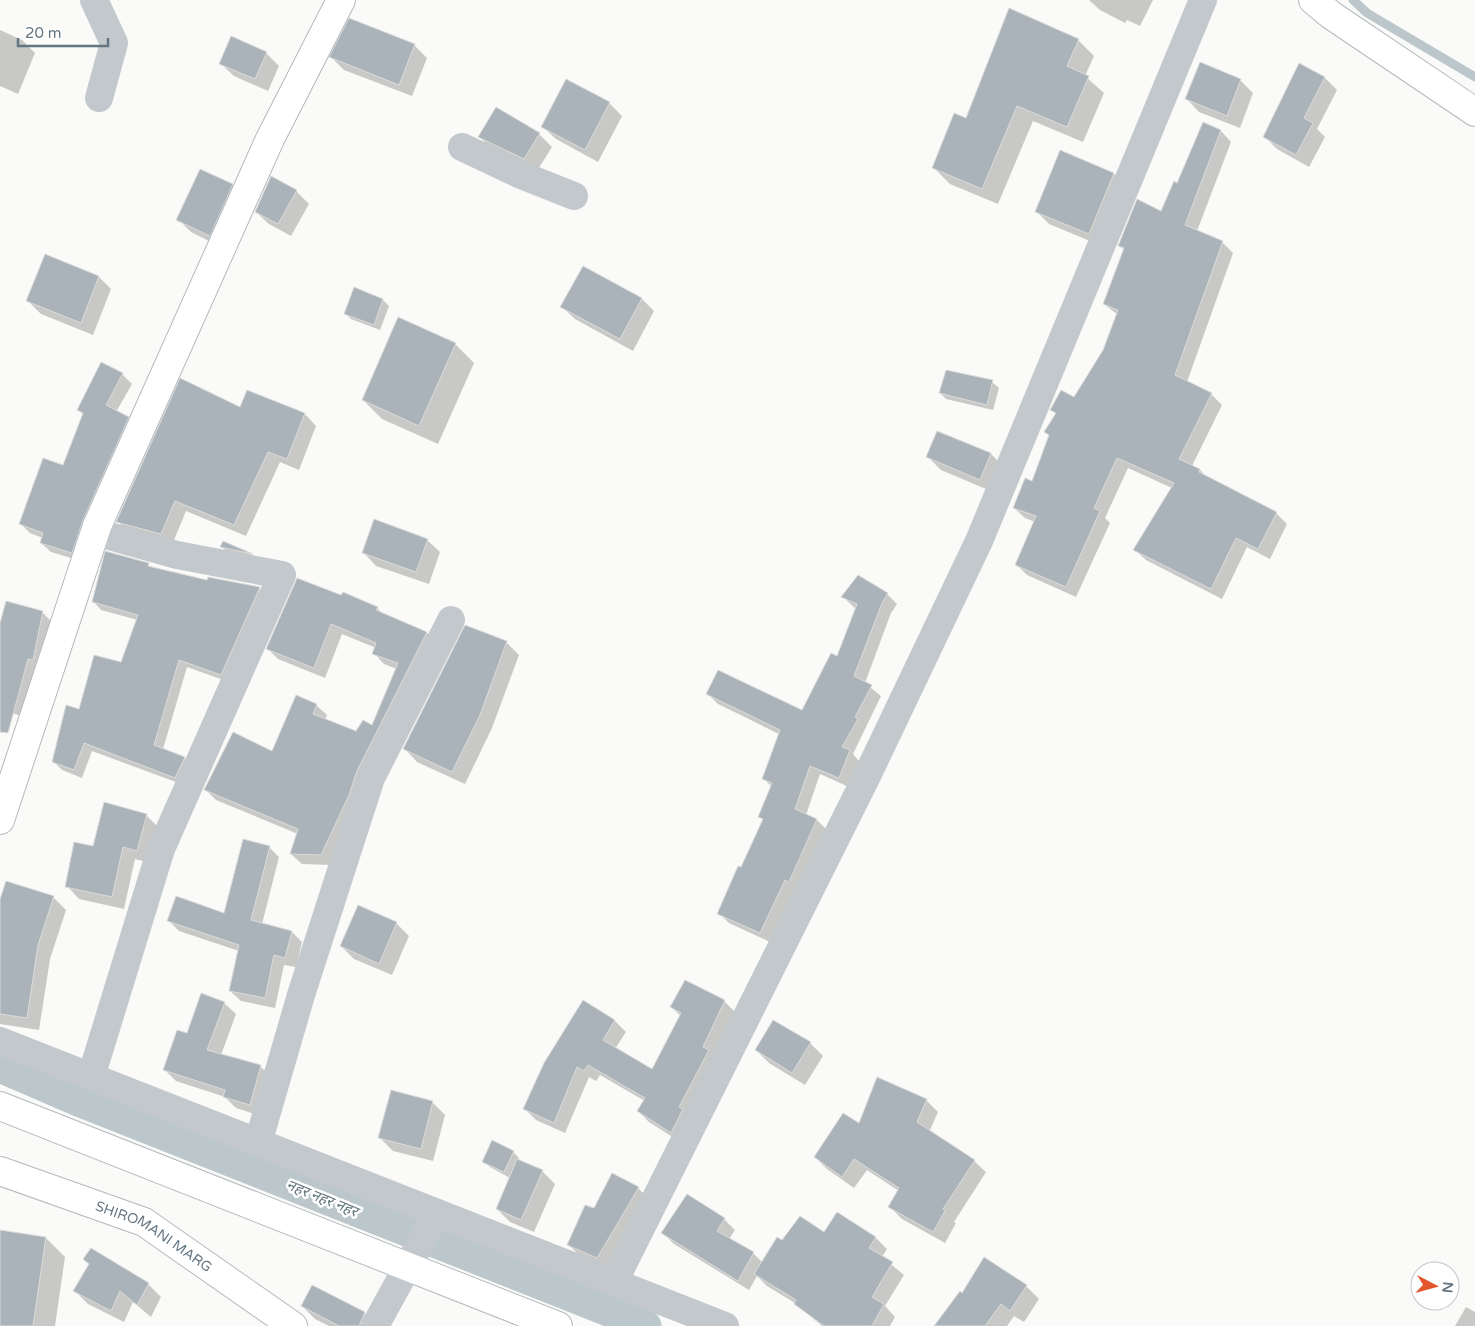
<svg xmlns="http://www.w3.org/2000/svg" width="1475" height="1326" font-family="'Varela Round','Noto Sans Devanagari',sans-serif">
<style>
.shadow{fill:#0003}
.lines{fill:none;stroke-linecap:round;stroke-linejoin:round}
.stream{stroke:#bbc7cb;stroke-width:9}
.canal{stroke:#bbc7cb;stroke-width:31}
.building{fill:#aab3b9;stroke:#dcdcda}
.secondary-casing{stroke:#b3babf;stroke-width:30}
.street{stroke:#c3c8cc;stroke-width:28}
.secondary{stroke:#fff;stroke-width:28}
.labels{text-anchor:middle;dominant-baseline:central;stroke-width:5;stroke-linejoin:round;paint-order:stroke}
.street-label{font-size:14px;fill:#657683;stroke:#fff}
.water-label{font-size:15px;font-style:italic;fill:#60757c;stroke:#fff}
</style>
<rect width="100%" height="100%" fill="#fafaf8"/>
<g class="shadow">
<path d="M 1089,0 L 1153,0 L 1140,26 L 1127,20 L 1125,23 L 1100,10 Z"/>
<path d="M 0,30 L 22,40 L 35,53 L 18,94 L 0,86 Z"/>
<path d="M 1078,40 L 1094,56 L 1085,76 L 1104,93 L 1083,142 L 1033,121 L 998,204 L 950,184 L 934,168 L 967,120 Z"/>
<path d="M 414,45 L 427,58 L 412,96 L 344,70 L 331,57 Z"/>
<path d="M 266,53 L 279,66 L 268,91 L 234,76 L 221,64 Z"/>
<path d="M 1325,78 L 1337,90 L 1317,129 L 1325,137 L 1309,167 L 1277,149 L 1264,136 Z"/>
<path d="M 1240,80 L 1253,93 L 1240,128 L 1199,112 L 1187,99 Z"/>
<path d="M 609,103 L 622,116 L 598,162 L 556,139 L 543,127 Z"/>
<path d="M 497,109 L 539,134 L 552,147 L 537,171 L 492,150 L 480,137 Z"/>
<path d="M 1203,124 L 1221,131 L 1231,142 L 1197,231 L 1222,242 L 1233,253 L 1187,382 L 1211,394 L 1222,405 L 1192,466 L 1200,470 L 1209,479 L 1276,513 L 1287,524 L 1270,559 L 1247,547 L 1222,599 L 1146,560 L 1135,550 L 1172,488 L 1128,468 L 1105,518 L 1110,523 L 1076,597 L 1027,575 L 1017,565 L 1035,522 L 1025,518 L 1014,508 L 1033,483 L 1050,436 L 1045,431 L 1056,415 L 1052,410 L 1075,399 L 1104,351 L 1118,315 L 1104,304 L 1124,250 L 1120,246 L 1162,213 L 1177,184 Z"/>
<path d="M 1061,152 L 1114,174 L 1126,187 L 1102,246 L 1049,224 L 1036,211 Z"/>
<path d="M 232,185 L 245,198 L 223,248 L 191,232 L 178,219 Z"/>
<path d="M 296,191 L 309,204 L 291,236 L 269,224 L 256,212 Z"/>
<path d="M 583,267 L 642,299 L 654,311 L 633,351 L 575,319 L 562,307 Z"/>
<path d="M 99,277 L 111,289 L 93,335 L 41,314 L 28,301 Z"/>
<path d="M 383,300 L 389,306 L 380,330 L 351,319 L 345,313 Z"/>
<path d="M 455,344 L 474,363 L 438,444 L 382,419 L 363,400 Z"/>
<path d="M 122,374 L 132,384 L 116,412 L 128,418 L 137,428 L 81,561 L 51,552 L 41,543 L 43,538 L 30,533 L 20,523 L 63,467 L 84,415 L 78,410 Z"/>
<path d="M 992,382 L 999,388 L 993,410 L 946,399 L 940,393 Z"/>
<path d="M 247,392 L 305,414 L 316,426 L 299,470 L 280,462 L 246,536 L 186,511 L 172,545 L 129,533 L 118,521 L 241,408 Z"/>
<path d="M 938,433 L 991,454 L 1004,467 L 993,492 L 941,470 L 928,457 Z"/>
<path d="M 427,540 L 440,552 L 429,584 L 376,566 L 364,553 Z"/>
<path d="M 224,542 L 252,555 L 256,558 L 228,553 L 222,547 Z"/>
<path d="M 148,564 L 151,568 L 208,581 L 259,588 L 267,596 L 229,682 L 187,667 L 163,749 L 184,758 L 192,766 L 184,785 L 92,751 L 82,778 L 62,770 L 54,762 L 80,710 L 121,664 L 138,620 L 101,610 L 93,601 Z"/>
<path d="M 297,580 L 377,608 L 384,615 L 427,633 L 437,643 L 332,865 L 302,864 L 291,854 L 298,834 L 216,800 L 206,790 L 273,753 L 316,705 L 327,715 L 325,720 L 357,733 L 373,727 L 397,669 L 384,664 L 374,653 L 376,648 L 342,634 L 325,678 L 278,659 L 268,649 Z"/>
<path d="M 887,594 L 897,604 L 891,613 L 865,683 L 881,696 L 853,754 L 859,761 L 849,787 L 820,774 L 806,815 L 817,820 L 827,830 L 770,942 L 729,923 L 719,913 L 764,821 L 759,816 L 772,787 L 764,779 L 779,734 L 718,704 L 708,694 L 802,712 L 838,658 L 856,609 L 843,597 Z"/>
<path d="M 42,612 L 53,623 L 26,717 L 0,710 L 0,628 Z"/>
<path d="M 506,642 L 519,655 L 492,728 L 465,784 L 417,762 L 405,749 Z"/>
<path d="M 146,815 L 159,828 L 150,863 L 135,859 L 124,909 L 79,899 L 67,886 L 94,848 Z"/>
<path d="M 269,847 L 279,857 L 262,924 L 292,932 L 302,942 L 296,967 L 284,965 L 275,1008 L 241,1001 L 230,991 L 239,951 L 179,931 L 169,921 L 225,914 Z"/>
<path d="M 53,897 L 66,910 L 50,959 L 39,1030 L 0,1024 L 0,904 Z"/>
<path d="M 396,923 L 409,936 L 392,975 L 354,959 L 341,946 Z"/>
<path d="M 724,1001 L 735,1012 L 682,1143 L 649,1122 L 638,1111 L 645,1101 L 600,1075 L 596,1081 L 589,1077 L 565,1133 L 536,1120 L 525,1109 L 584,1002 L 615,1021 L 626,1032 L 615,1049 L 652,1071 L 681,1016 L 671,1007 Z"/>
<path d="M 224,1003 L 236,1014 L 221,1055 L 260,1066 L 272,1078 L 261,1116 L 236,1108 L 225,1097 L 176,1081 L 165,1070 Z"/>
<path d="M 810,1043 L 823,1056 L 805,1085 L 769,1063 L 756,1050 Z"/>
<path d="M 926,1100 L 938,1112 L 929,1132 L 974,1161 L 986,1172 L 954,1222 L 956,1223 L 945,1243 L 902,1219 L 890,1207 L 899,1191 L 867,1170 L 854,1188 L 827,1169 L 815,1157 L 859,1125 Z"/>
<path d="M 432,1102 L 445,1115 L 433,1161 L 393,1151 L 380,1138 Z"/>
<path d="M 513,1152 L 519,1158 L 518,1161 L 542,1171 L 555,1184 L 534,1232 L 510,1222 L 497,1209 L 510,1178 L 490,1167 L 484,1161 Z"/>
<path d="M 638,1188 L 651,1201 L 610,1270 L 581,1257 L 569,1245 L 594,1210 Z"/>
<path d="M 724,1219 L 735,1230 L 729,1239 L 753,1253 L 763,1263 L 783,1241 L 825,1234 L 876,1238 L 887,1249 L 882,1257 L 904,1275 L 885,1306 L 895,1317 L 890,1326 L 822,1326 L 795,1303 L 767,1286 L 757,1276 L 749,1290 L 674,1244 L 663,1233 Z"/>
<path d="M 0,1231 L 46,1238 L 65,1257 L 55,1326 L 0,1326 Z"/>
<path d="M 92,1250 L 148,1284 L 161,1297 L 151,1317 L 133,1302 L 124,1322 L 88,1304 L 75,1291 L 90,1264 Z"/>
<path d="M 1026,1286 L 1039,1299 L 1024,1322 L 1014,1316 L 1007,1326 L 946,1326 L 962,1294 Z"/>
<path d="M 302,1306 L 364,1313 L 377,1326 L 329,1326 L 315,1319 Z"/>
<path d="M 1466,1307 L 1475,1312 L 1475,1326 L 1455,1326 Z"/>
</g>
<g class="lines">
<path class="stream" d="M 1353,0 L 1367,13 L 1475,77"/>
<path class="canal" d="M 0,1067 L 76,1100 L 646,1326"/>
</g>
<g class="building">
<path d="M 1009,8 L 1079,39 L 1067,66 L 1089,76 L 1067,127 L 1017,106 L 982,189 L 932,168 L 954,113 L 966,118 Z"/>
<path d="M 349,18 L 415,44 L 399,85 L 329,57 Z"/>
<path d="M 231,36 L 267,52 L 255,79 L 219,64 Z"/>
<path d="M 1200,62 L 1241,79 L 1227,116 L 1185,99 Z"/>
<path d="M 1299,63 L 1325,77 L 1304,118 L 1313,123 L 1296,155 L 1263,137 Z"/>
<path d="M 566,79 L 610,102 L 585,150 L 541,127 Z"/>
<path d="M 496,107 L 540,133 L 524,159 L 478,137 Z"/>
<path d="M 1203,122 L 1221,130 L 1185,225 L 1223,241 L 1175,375 L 1212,393 L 1179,459 L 1200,469 L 1199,472 L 1277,512 L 1258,549 L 1236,538 L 1211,589 L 1133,550 L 1174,483 L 1117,458 L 1094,508 L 1100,511 L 1066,587 L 1015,565 L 1036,516 L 1013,508 L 1025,478 L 1032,481 L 1049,435 L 1044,432 L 1056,413 L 1050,410 L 1061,390 L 1074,397 L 1103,350 L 1118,310 L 1103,304 L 1124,248 L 1118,246 L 1137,199 L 1161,211 L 1174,181 L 1177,183 Z"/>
<path d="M 1060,150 L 1114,173 L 1089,234 L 1035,212 Z"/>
<path d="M 200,169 L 233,184 L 210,236 L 176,220 Z"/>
<path d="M 271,176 L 297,190 L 278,224 L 255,212 Z"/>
<path d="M 45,254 L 99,276 L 81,323 L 26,301 Z"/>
<path d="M 583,266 L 642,298 L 620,339 L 560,307 Z"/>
<path d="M 354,287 L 383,299 L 374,325 L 344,314 Z"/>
<path d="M 398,317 L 456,343 L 419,426 L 362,400 Z"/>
<path d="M 101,362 L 123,373 L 106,405 L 129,417 L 83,520 L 72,553 L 40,543 L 43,533 L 19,524 L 43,458 L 63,465 L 83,413 L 77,410 Z"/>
<path d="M 946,370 L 993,380 L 987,405 L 939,393 Z"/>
<path d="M 180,378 L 240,407 L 247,390 L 305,413 L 287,459 L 268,452 L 234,525 L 175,501 L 161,534 L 116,522 Z"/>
<path d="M 937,431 L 991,453 L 980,480 L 926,457 Z"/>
<path d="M 374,519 L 428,539 L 416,572 L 362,553 Z"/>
<path d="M 223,541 L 253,554 L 220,547 Z"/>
<path d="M 105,551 L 149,563 L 148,566 L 207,580 L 208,577 L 260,587 L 221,675 L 179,660 L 154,745 L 185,757 L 175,778 L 84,743 L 74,770 L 52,762 L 66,705 L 79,709 L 94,655 L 121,662 L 138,615 L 92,602 Z"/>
<path d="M 858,575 L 888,593 L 882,603 L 854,676 L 872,685 L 855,717 L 858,719 L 842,747 L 850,750 L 839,778 L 810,766 L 795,809 L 817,819 L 789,882 L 785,880 L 760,933 L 717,914 L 738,866 L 741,867 L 763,819 L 758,817 L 772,783 L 762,779 L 780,730 L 706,694 L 718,670 L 802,710 L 831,653 L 837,656 L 857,604 L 841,597 Z"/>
<path d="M 297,578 L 341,595 L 343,592 L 378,607 L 376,610 L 427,632 L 357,771 L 349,795 L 321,855 L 290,854 L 298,829 L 204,790 L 233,732 L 272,751 L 296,695 L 317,704 L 313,714 L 356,731 L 363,720 L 372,725 L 398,663 L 372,654 L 376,643 L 331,624 L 314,668 L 266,649 Z"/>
<path d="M 6,601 L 43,611 L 33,660 L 28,659 L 8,733 L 0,732 L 0,623 Z"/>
<path d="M 465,625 L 507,641 L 480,715 L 452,772 L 403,749 Z"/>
<path d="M 104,802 L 147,814 L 137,851 L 123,847 L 112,897 L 65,887 L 74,842 L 93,846 Z"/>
<path d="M 243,839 L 270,846 L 251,920 L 292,931 L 285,958 L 274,955 L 265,998 L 229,991 L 239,945 L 167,921 L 176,896 L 224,913 Z"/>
<path d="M 6,881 L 54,896 L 38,945 L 27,1018 L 0,1014 L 0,899 Z"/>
<path d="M 358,905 L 397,922 L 379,964 L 340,946 Z"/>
<path d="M 685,980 L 725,1000 L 703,1047 L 709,1050 L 679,1107 L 683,1109 L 671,1133 L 637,1111 L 645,1098 L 588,1065 L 584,1071 L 577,1067 L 554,1123 L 523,1109 L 544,1063 L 583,1000 L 615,1020 L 603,1040 L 652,1069 L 681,1013 L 670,1007 Z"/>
<path d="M 201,993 L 225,1002 L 207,1050 L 261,1065 L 250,1105 L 223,1097 L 225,1090 L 163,1070 L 177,1030 L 187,1033 Z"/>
<path d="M 773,1020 L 811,1042 L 792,1073 L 755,1050 Z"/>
<path d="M 877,1077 L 927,1099 L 917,1122 L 975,1160 L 943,1209 L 945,1211 L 933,1232 L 888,1207 L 899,1188 L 854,1159 L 842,1177 L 814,1157 L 843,1113 L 859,1123 Z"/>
<path d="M 391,1090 L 433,1101 L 421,1149 L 378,1138 Z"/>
<path d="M 492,1140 L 514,1151 L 504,1172 L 482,1162 Z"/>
<path d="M 517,1159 L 543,1170 L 521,1220 L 496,1209 Z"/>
<path d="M 612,1173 L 639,1187 L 597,1258 L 567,1245 L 585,1205 L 594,1208 Z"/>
<path d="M 687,1194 L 725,1218 L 717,1231 L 754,1252 L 738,1281 L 661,1233 Z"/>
<path d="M 837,1212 L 876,1237 L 869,1248 L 893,1262 L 872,1297 L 884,1304 L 872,1326 L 824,1326 L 794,1304 L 796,1300 L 754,1274 L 777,1237 L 782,1240 L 800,1216 L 824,1232 Z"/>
<path d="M 0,1230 L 46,1237 L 33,1326 L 0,1326 Z"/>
<path d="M 91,1248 L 149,1283 L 137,1305 L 120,1291 L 111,1311 L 73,1291 L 89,1264 L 83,1259 Z"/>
<path d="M 984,1257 L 1027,1285 L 1010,1311 L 1001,1304 L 985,1326 L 934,1326 L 960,1291 L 962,1293 Z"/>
<path d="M 312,1285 L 365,1312 L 359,1326 L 339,1326 L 301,1306 Z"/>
</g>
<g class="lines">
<g class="secondary-casing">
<g id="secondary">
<path d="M 1313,0 L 1331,15 L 1475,112"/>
<path d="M 0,820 L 97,526 L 270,139 L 341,0"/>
<path d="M 0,1106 L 558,1326"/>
<path id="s1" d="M 0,1171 L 144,1222 L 293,1326"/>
</g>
</g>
<g class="street">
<path d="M 94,0 L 114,43 L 99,98"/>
<path d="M 462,147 L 521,175 L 574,196"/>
<path d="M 0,1041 L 725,1326"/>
<path d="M 91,1077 L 161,849 L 282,575 L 177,555 L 95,532"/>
<path d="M 258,1143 L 301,995 L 371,778 L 451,620"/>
<path d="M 614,1282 L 865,780 L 979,541 L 1203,0"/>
<path d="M 375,1326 L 437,1213"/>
</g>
<use href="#secondary" class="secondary"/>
</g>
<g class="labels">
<g class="street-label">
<text stroke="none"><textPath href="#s1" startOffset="168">SHIROMANI MARG</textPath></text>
</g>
<g class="water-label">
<text transform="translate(322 1198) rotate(22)">नहर नहर नहर</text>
</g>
</g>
<g transform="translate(1435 1286) rotate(96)"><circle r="24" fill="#ffffff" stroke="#c1c8cd"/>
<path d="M0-4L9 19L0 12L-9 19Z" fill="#e4572e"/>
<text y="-8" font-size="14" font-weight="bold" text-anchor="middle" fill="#657683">N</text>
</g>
<path d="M18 38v8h90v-8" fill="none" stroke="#657683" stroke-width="2.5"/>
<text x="25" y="38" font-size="15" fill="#657683" stroke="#ffffff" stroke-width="4" paint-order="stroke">20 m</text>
</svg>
